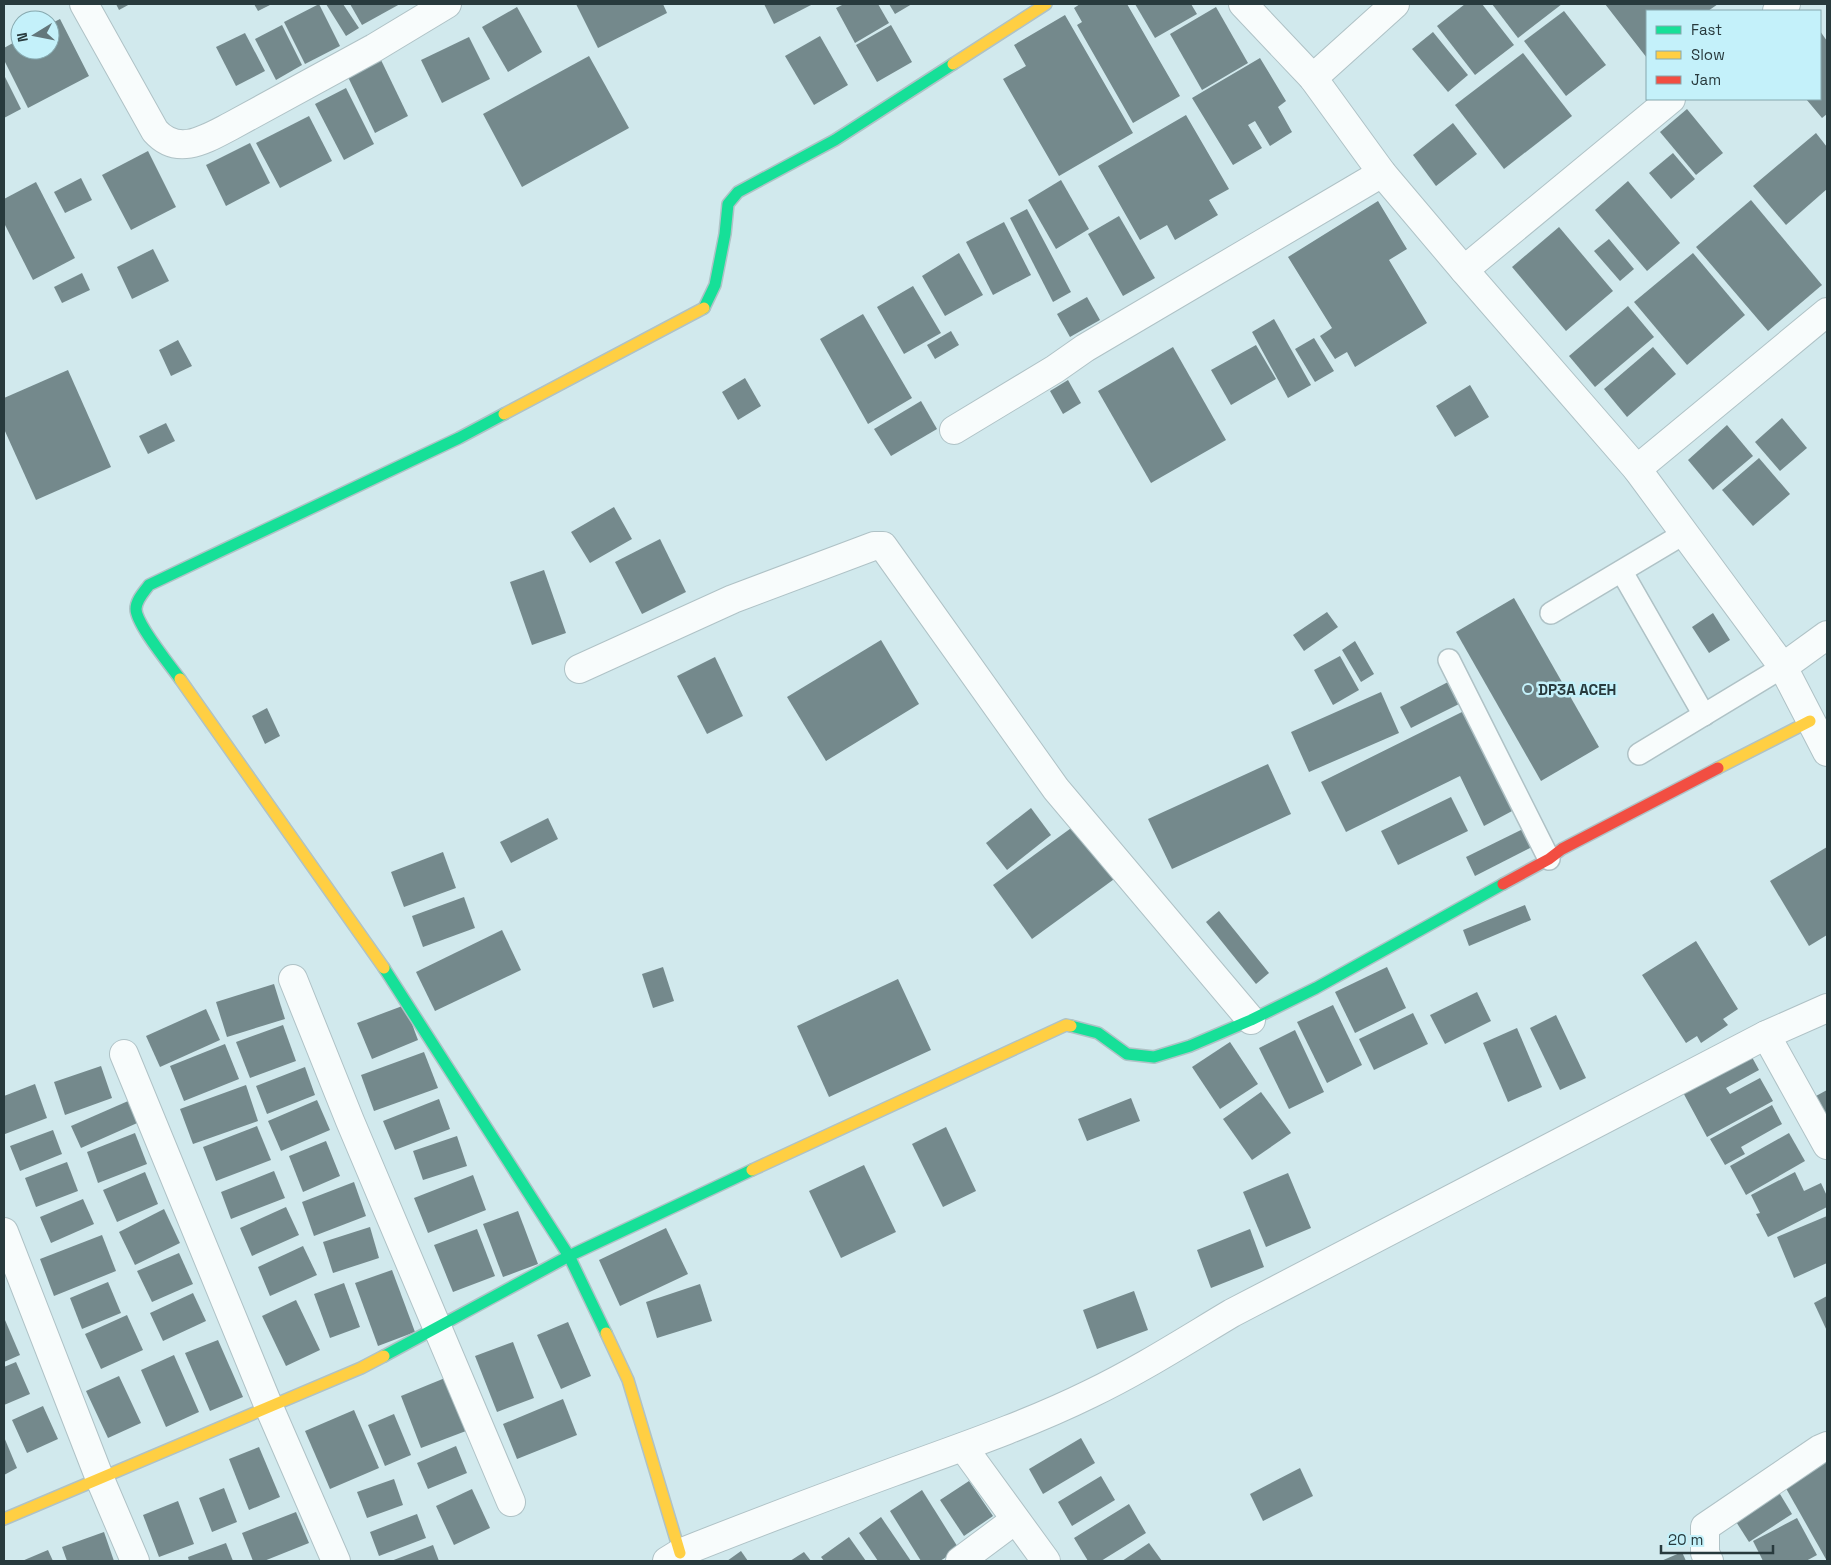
<svg xmlns="http://www.w3.org/2000/svg" width="1831" height="1565" font-family="'Space Grotesk',sans-serif">
<style>
.building{fill:#74898c}
.lines{fill:none;stroke-linecap:round;stroke-linejoin:round}
.lane-casing{stroke:#afc2c6;stroke-width:24}
.street-casing{stroke:#afc2c6;stroke-width:30}
.fast-casing{stroke:#afc2c6;stroke-width:14}
.slow-casing{stroke:#afc2c6;stroke-width:14}
.jam-casing{stroke:#afc2c6;stroke-width:14}
.lane{stroke:#f8fcfc;stroke-width:21}
.street{stroke:#f8fcfc;stroke-width:28}
.fast{stroke:#16e098;stroke-width:11}
.slow{stroke:#ffcf43;stroke-width:11}
.jam{stroke:#f24e42;stroke-width:11}
.poi-dot{fill:#63777b;stroke:#c4f1fa;stroke-width:2}
.labels{text-anchor:middle;dominant-baseline:central;stroke-width:5;stroke-linejoin:round;paint-order:stroke}
.poi-label{font-size:15px;font-weight:bold;fill:#283a3d;stroke:#c4f1fa;text-anchor:start}
</style>
<rect width="100%" height="100%" fill="#d1e9ed"/>
<g class="building">
<path d="M 116,4 L 130,4 L 119,10 Z"/>
<path d="M 254,4 L 272,4 L 258,11 Z"/>
<path d="M 319,4 L 340,46 L 305,64 L 284,22 Z"/>
<path d="M 326,4 L 343,4 L 359,28 L 346,36 Z"/>
<path d="M 350,4 L 400,4 L 362,25 Z"/>
<path d="M 576,4 L 663,4 L 667,13 L 598,48 Z"/>
<path d="M 764,4 L 813,4 L 774,24 Z"/>
<path d="M 844,4 L 878,4 L 889,23 L 855,43 L 836,8 Z"/>
<path d="M 889,4 L 912,4 L 895,14 Z"/>
<path d="M 1080,4 L 1127,4 L 1180,96 L 1133,123 L 1077,25 L 1082,22 L 1074,8 Z"/>
<path d="M 1135,4 L 1191,4 L 1197,14 L 1155,38 Z"/>
<path d="M 1465,4 L 1482,4 L 1514,45 L 1475,75 L 1437,26 Z"/>
<path d="M 1492,4 L 1562,4 L 1518,38 Z"/>
<path d="M 1605,4 L 1718,4 L 1708,11 L 1647,11 L 1647,58 Z"/>
<path d="M 517,7 L 542,52 L 508,72 L 482,27 Z"/>
<path d="M 1216,7 L 1248,63 L 1202,90 L 1170,34 Z"/>
<path d="M 1564,11 L 1606,65 L 1566,96 L 1524,41 Z"/>
<path d="M 1065,15 L 1133,133 L 1059,176 L 1003,79 L 1026,66 L 1014,45 Z"/>
<path d="M 60,19 L 89,76 L 28,108 L 4,60 L 4,48 L 20,39 L 20,50 L 50,50 L 50,24 Z"/>
<path d="M 282,25 L 302,65 L 276,80 L 255,39 Z"/>
<path d="M 891,25 L 912,62 L 877,82 L 856,45 Z"/>
<path d="M 1820,31 L 1827,41 L 1827,114 L 1822,118 L 1806,99 L 1820,99 Z"/>
<path d="M 1433,32 L 1468,75 L 1448,92 L 1412,49 Z"/>
<path d="M 245,33 L 265,71 L 236,86 L 216,47 Z"/>
<path d="M 820,36 L 848,85 L 814,105 L 785,56 Z"/>
<path d="M 469,37 L 490,79 L 442,103 L 421,60 Z"/>
<path d="M 1523,53 L 1572,116 L 1504,169 L 1455,105 Z"/>
<path d="M 589,56 L 629,128 L 522,187 L 483,114 Z"/>
<path d="M 1260,58 L 1286,101 L 1278,107 L 1292,132 L 1270,146 L 1255,121 L 1248,125 L 1262,148 L 1233,165 L 1192,98 Z"/>
<path d="M 381,60 L 408,116 L 375,133 L 348,77 Z"/>
<path d="M 4,75 L 21,109 L 4,118 Z"/>
<path d="M 346,88 L 374,144 L 344,160 L 315,104 Z"/>
<path d="M 1687,109 L 1723,153 L 1696,175 L 1660,132 Z"/>
<path d="M 1186,115 L 1229,189 L 1209,200 L 1218,215 L 1175,240 L 1167,225 L 1140,240 L 1098,166 Z"/>
<path d="M 309,116 L 332,161 L 280,188 L 256,143 Z"/>
<path d="M 1453,123 L 1477,154 L 1436,186 L 1413,155 Z"/>
<path d="M 1816,133 L 1827,147 L 1827,189 L 1786,225 L 1753,186 Z"/>
<path d="M 250,143 L 270,183 L 226,206 L 206,165 Z"/>
<path d="M 148,151 L 176,207 L 131,230 L 102,175 Z"/>
<path d="M 1673,153 L 1695,179 L 1671,199 L 1649,173 Z"/>
<path d="M 81,178 L 92,200 L 65,213 L 54,192 Z"/>
<path d="M 1061,180 L 1089,229 L 1056,249 L 1028,200 Z"/>
<path d="M 1628,181 L 1680,243 L 1647,271 L 1595,210 Z"/>
<path d="M 36,182 L 75,258 L 33,280 L 4,223 L 4,199 Z"/>
<path d="M 1751,200 L 1822,285 L 1768,331 L 1696,247 Z"/>
<path d="M 1378,201 L 1407,249 L 1389,260 L 1427,323 L 1355,367 L 1347,352 L 1335,359 L 1320,336 L 1332,328 L 1288,257 Z"/>
<path d="M 1027,209 L 1071,292 L 1053,302 L 1010,218 Z"/>
<path d="M 1119,216 L 1155,278 L 1123,296 L 1088,234 Z"/>
<path d="M 1004,222 L 1031,275 L 993,295 L 966,242 Z"/>
<path d="M 1559,227 L 1613,291 L 1566,331 L 1512,267 Z"/>
<path d="M 1609,239 L 1634,269 L 1620,281 L 1594,251 Z"/>
<path d="M 153,249 L 169,281 L 132,299 L 117,267 Z"/>
<path d="M 959,253 L 983,295 L 945,316 L 922,276 Z"/>
<path d="M 1693,253 L 1745,315 L 1687,365 L 1634,302 Z"/>
<path d="M 82,273 L 90,290 L 62,303 L 54,287 Z"/>
<path d="M 913,286 L 941,333 L 904,354 L 877,307 Z"/>
<path d="M 1087,297 L 1100,320 L 1070,337 L 1057,314 Z"/>
<path d="M 1628,306 L 1654,337 L 1595,387 L 1569,356 Z"/>
<path d="M 863,314 L 912,398 L 868,424 L 820,339 Z"/>
<path d="M 1274,319 L 1311,385 L 1288,398 L 1252,332 Z"/>
<path d="M 951,331 L 959,345 L 935,359 L 927,345 Z"/>
<path d="M 1314,338 L 1334,371 L 1315,382 L 1295,349 Z"/>
<path d="M 178,340 L 192,366 L 171,376 L 159,350 Z"/>
<path d="M 1256,345 L 1276,379 L 1231,405 L 1211,370 Z"/>
<path d="M 1173,347 L 1226,440 L 1151,483 L 1098,391 Z"/>
<path d="M 1653,347 L 1676,374 L 1627,417 L 1604,389 Z"/>
<path d="M 68,370 L 111,467 L 36,500 L 4,429 L 4,398 Z"/>
<path d="M 745,378 L 761,406 L 738,420 L 722,392 Z"/>
<path d="M 1068,380 L 1081,403 L 1063,414 L 1050,391 Z"/>
<path d="M 1470,385 L 1489,417 L 1455,437 L 1436,406 Z"/>
<path d="M 921,401 L 937,429 L 891,456 L 874,429 Z"/>
<path d="M 1782,418 L 1807,448 L 1780,471 L 1755,442 Z"/>
<path d="M 166,423 L 175,441 L 148,454 L 139,436 Z"/>
<path d="M 1727,425 L 1753,456 L 1713,490 L 1688,460 Z"/>
<path d="M 1759,458 L 1790,494 L 1753,526 L 1722,490 Z"/>
<path d="M 614,507 L 632,539 L 590,563 L 571,532 Z"/>
<path d="M 660,539 L 686,592 L 642,614 L 615,562 Z"/>
<path d="M 544,570 L 566,633 L 532,645 L 510,582 Z"/>
<path d="M 1514,598 L 1599,747 L 1541,781 L 1456,632 Z"/>
<path d="M 1327,612 L 1338,627 L 1304,651 L 1293,635 Z"/>
<path d="M 1713,613 L 1730,640 L 1709,653 L 1692,627 Z"/>
<path d="M 881,640 L 919,704 L 826,761 L 787,697 Z"/>
<path d="M 1355,641 L 1374,674 L 1361,682 L 1342,650 Z"/>
<path d="M 1340,656 L 1359,690 L 1333,705 L 1314,670 Z"/>
<path d="M 715,657 L 743,716 L 707,734 L 677,676 Z"/>
<path d="M 1448,682 L 1459,704 L 1411,728 L 1400,707 Z"/>
<path d="M 1381,692 L 1399,733 L 1309,772 L 1291,732 Z"/>
<path d="M 267,708 L 280,736 L 265,744 L 252,716 Z"/>
<path d="M 1466,710 L 1514,810 L 1484,826 L 1460,776 L 1346,832 L 1321,782 Z"/>
<path d="M 1268,764 L 1291,814 L 1172,869 L 1148,819 Z"/>
<path d="M 1451,797 L 1468,831 L 1398,865 L 1381,831 Z"/>
<path d="M 1031,808 L 1051,835 L 1007,870 L 986,843 Z"/>
<path d="M 548,818 L 558,839 L 511,863 L 500,842 Z"/>
<path d="M 1078,823 L 1117,877 L 1032,939 L 993,885 Z"/>
<path d="M 1525,828 L 1534,846 L 1475,876 L 1466,857 Z"/>
<path d="M 1827,847 L 1827,935 L 1809,946 L 1770,881 Z"/>
<path d="M 443,852 L 456,888 L 404,907 L 391,872 Z"/>
<path d="M 464,897 L 475,928 L 423,947 L 412,916 Z"/>
<path d="M 1525,905 L 1531,920 L 1469,946 L 1463,930 Z"/>
<path d="M 1219,911 L 1269,973 L 1256,984 L 1206,922 Z"/>
<path d="M 502,930 L 521,970 L 435,1011 L 416,972 Z"/>
<path d="M 1696,941 L 1738,1009 L 1723,1019 L 1728,1025 L 1701,1043 L 1697,1036 L 1686,1043 L 1642,975 Z"/>
<path d="M 663,967 L 674,1001 L 653,1008 L 642,974 Z"/>
<path d="M 1387,967 L 1406,1008 L 1355,1033 L 1335,992 Z"/>
<path d="M 898,979 L 931,1050 L 829,1097 L 797,1026 Z"/>
<path d="M 274,984 L 285,1019 L 227,1037 L 216,1002 Z"/>
<path d="M 1477,992 L 1491,1021 L 1445,1044 L 1430,1015 Z"/>
<path d="M 405,1005 L 418,1040 L 372,1059 L 357,1023 Z"/>
<path d="M 1333,1005 L 1362,1065 L 1327,1083 L 1297,1022 Z"/>
<path d="M 206,1009 L 220,1040 L 160,1067 L 146,1036 Z"/>
<path d="M 1413,1013 L 1428,1044 L 1374,1070 L 1359,1039 Z"/>
<path d="M 1556,1015 L 1586,1078 L 1560,1090 L 1530,1028 Z"/>
<path d="M 283,1025 L 296,1061 L 250,1078 L 236,1042 Z"/>
<path d="M 1517,1028 L 1542,1087 L 1508,1102 L 1483,1043 Z"/>
<path d="M 1295,1030 L 1324,1092 L 1289,1109 L 1259,1048 Z"/>
<path d="M 1230,1042 L 1258,1084 L 1220,1109 L 1192,1067 Z"/>
<path d="M 225,1044 L 239,1079 L 184,1101 L 170,1066 Z"/>
<path d="M 1747,1048 L 1759,1070 L 1726,1088 L 1730,1094 L 1760,1078 L 1773,1101 L 1707,1137 L 1679,1085 Z"/>
<path d="M 424,1052 L 438,1088 L 374,1111 L 361,1075 Z"/>
<path d="M 101,1066 L 112,1098 L 65,1115 L 54,1082 Z"/>
<path d="M 305,1067 L 315,1095 L 267,1114 L 256,1086 Z"/>
<path d="M 35,1084 L 47,1118 L 5,1134 L 4,1096 Z"/>
<path d="M 246,1085 L 258,1121 L 193,1144 L 180,1109 Z"/>
<path d="M 1827,1090 L 1827,1118 L 1816,1096 Z"/>
<path d="M 1261,1092 L 1291,1133 L 1252,1160 L 1223,1119 Z"/>
<path d="M 135,1098 L 144,1120 L 81,1148 L 71,1126 Z"/>
<path d="M 1131,1098 L 1140,1121 L 1087,1141 L 1078,1119 Z"/>
<path d="M 439,1099 L 450,1129 L 395,1150 L 383,1121 Z"/>
<path d="M 317,1100 L 330,1130 L 281,1151 L 268,1121 Z"/>
<path d="M 1772,1105 L 1782,1124 L 1741,1147 L 1745,1154 L 1725,1165 L 1710,1139 Z"/>
<path d="M 257,1126 L 271,1160 L 216,1181 L 203,1147 Z"/>
<path d="M 946,1127 L 976,1191 L 943,1207 L 912,1144 Z"/>
<path d="M 53,1130 L 62,1154 L 20,1171 L 10,1146 Z"/>
<path d="M 135,1133 L 147,1164 L 98,1183 L 87,1152 Z"/>
<path d="M 1789,1133 L 1805,1161 L 1746,1195 L 1730,1166 Z"/>
<path d="M 457,1136 L 467,1166 L 423,1180 L 413,1151 Z"/>
<path d="M 326,1141 L 340,1176 L 303,1192 L 289,1156 Z"/>
<path d="M 67,1162 L 78,1191 L 36,1207 L 25,1178 Z"/>
<path d="M 864,1165 L 896,1232 L 841,1258 L 809,1191 Z"/>
<path d="M 274,1171 L 285,1198 L 231,1219 L 221,1192 Z"/>
<path d="M 145,1172 L 158,1204 L 117,1222 L 103,1190 Z"/>
<path d="M 1795,1172 L 1804,1191 L 1821,1183 L 1827,1196 L 1827,1207 L 1768,1237 L 1756,1214 L 1760,1213 L 1751,1195 Z"/>
<path d="M 1288,1173 L 1311,1228 L 1266,1247 L 1243,1192 Z"/>
<path d="M 473,1175 L 486,1210 L 428,1233 L 414,1198 Z"/>
<path d="M 354,1182 L 366,1216 L 314,1236 L 302,1202 Z"/>
<path d="M 83,1199 L 94,1224 L 51,1243 L 40,1217 Z"/>
<path d="M 286,1207 L 299,1235 L 252,1256 L 240,1228 Z"/>
<path d="M 164,1209 L 180,1243 L 135,1265 L 119,1232 Z"/>
<path d="M 518,1211 L 538,1264 L 503,1277 L 483,1224 Z"/>
<path d="M 1827,1216 L 1827,1263 L 1794,1278 L 1777,1237 Z"/>
<path d="M 370,1227 L 379,1258 L 333,1273 L 323,1242 Z"/>
<path d="M 666,1228 L 688,1274 L 620,1306 L 599,1260 Z"/>
<path d="M 477,1229 L 495,1276 L 453,1292 L 434,1245 Z"/>
<path d="M 1250,1229 L 1264,1267 L 1211,1288 L 1197,1250 Z"/>
<path d="M 102,1235 L 116,1271 L 54,1296 L 40,1259 Z"/>
<path d="M 303,1246 L 317,1275 L 270,1296 L 258,1267 Z"/>
<path d="M 179,1253 L 193,1284 L 152,1302 L 137,1271 Z"/>
<path d="M 392,1270 L 415,1332 L 378,1346 L 355,1283 Z"/>
<path d="M 108,1282 L 121,1313 L 82,1329 L 70,1298 Z"/>
<path d="M 344,1283 L 360,1327 L 330,1338 L 314,1294 Z"/>
<path d="M 700,1284 L 712,1321 L 657,1338 L 646,1302 Z"/>
<path d="M 1134,1291 L 1148,1330 L 1097,1349 L 1083,1310 Z"/>
<path d="M 193,1293 L 206,1321 L 163,1341 L 150,1313 Z"/>
<path d="M 1827,1296 L 1827,1331 L 1814,1303 Z"/>
<path d="M 296,1300 L 320,1350 L 286,1366 L 262,1316 Z"/>
<path d="M 127,1315 L 143,1350 L 101,1369 L 85,1334 Z"/>
<path d="M 5,1320 L 20,1355 L 4,1362 L 4,1321 Z"/>
<path d="M 568,1322 L 591,1376 L 561,1389 L 537,1335 Z"/>
<path d="M 218,1340 L 243,1397 L 210,1411 L 185,1353 Z"/>
<path d="M 513,1342 L 534,1398 L 497,1412 L 475,1356 Z"/>
<path d="M 174,1355 L 199,1412 L 166,1427 L 141,1370 Z"/>
<path d="M 16,1362 L 30,1394 L 4,1405 L 4,1367 Z"/>
<path d="M 119,1376 L 141,1423 L 108,1438 L 86,1391 Z"/>
<path d="M 445,1378 L 466,1431 L 421,1448 L 401,1396 Z"/>
<path d="M 563,1399 L 577,1435 L 517,1459 L 503,1424 Z"/>
<path d="M 43,1406 L 58,1439 L 27,1453 L 12,1420 Z"/>
<path d="M 354,1410 L 379,1468 L 330,1489 L 305,1431 Z"/>
<path d="M 394,1414 L 411,1455 L 385,1466 L 368,1425 Z"/>
<path d="M 4,1437 L 17,1468 L 4,1475 Z"/>
<path d="M 1081,1438 L 1095,1463 L 1043,1494 L 1029,1469 Z"/>
<path d="M 456,1446 L 467,1473 L 428,1489 L 417,1463 Z"/>
<path d="M 259,1447 L 280,1497 L 249,1510 L 229,1459 Z"/>
<path d="M 1827,1457 L 1827,1561 L 1783,1483 Z"/>
<path d="M 1300,1468 L 1313,1496 L 1263,1521 L 1250,1494 Z"/>
<path d="M 1101,1476 L 1115,1500 L 1072,1526 L 1058,1502 Z"/>
<path d="M 394,1479 L 403,1505 L 367,1518 L 357,1492 Z"/>
<path d="M 969,1481 L 993,1516 L 964,1536 L 940,1500 Z"/>
<path d="M 224,1488 L 237,1522 L 212,1532 L 199,1498 Z"/>
<path d="M 472,1489 L 490,1528 L 454,1545 L 436,1506 Z"/>
<path d="M 1777,1489 L 1792,1514 L 1749,1542 L 1733,1517 Z"/>
<path d="M 922,1490 L 959,1549 L 940,1561 L 921,1561 L 890,1511 Z"/>
<path d="M 178,1501 L 194,1544 L 159,1557 L 143,1515 Z"/>
<path d="M 1129,1504 L 1146,1533 L 1101,1561 L 1088,1561 L 1074,1538 Z"/>
<path d="M 296,1512 L 309,1543 L 264,1561 L 253,1561 L 242,1533 Z"/>
<path d="M 417,1514 L 426,1538 L 379,1556 L 370,1532 Z"/>
<path d="M 881,1517 L 911,1561 L 878,1561 L 859,1533 Z"/>
<path d="M 1797,1518 L 1817,1555 L 1806,1561 L 1763,1561 L 1753,1541 Z"/>
<path d="M 104,1532 L 114,1561 L 67,1561 L 62,1547 Z"/>
<path d="M 849,1537 L 866,1561 L 824,1561 L 821,1557 Z"/>
<path d="M 226,1543 L 233,1561 L 189,1561 L 188,1557 Z"/>
<path d="M 1149,1543 L 1162,1561 L 1122,1561 Z"/>
<path d="M 433,1545 L 439,1561 L 391,1561 Z"/>
<path d="M 48,1550 L 53,1561 L 22,1561 Z"/>
<path d="M 741,1551 L 748,1561 L 727,1561 Z"/>
<path d="M 804,1552 L 811,1561 L 790,1561 Z"/>
<path d="M 1682,1552 L 1686,1561 L 1661,1561 Z"/>
</g>
<g class="lines">
<g class="lane-casing">
<g id="lane">
<path d="M 1622,572 L 1704,715"/>
<path d="M 1551,613 L 1685,533"/>
<path d="M 1449,660 L 1549,859"/>
<path d="M 1639,754 L 1783,667"/>
</g>
</g>
<g class="street-casing">
<g id="street">
<path d="M 84,4 L 155,131 C 178,157 206,139 231,126 L 374,48 L 447,4"/>
<path d="M 1243,4 L 1313,78 L 1382,173 L 1464,270 L 1637,469 L 1783,667 L 1827,752"/>
<path d="M 1777,11 L 1786,4"/>
<path d="M 1313,78 L 1395,4"/>
<path d="M 1464,270 L 1671,99"/>
<path d="M 954,430 L 1055,369 L 1085,348 L 1382,173"/>
<path d="M 1637,469 L 1827,312"/>
<path d="M 1783,667 L 1827,635"/>
<path d="M 579,669 L 733,599 L 874,546 L 883,546 L 1056,789 L 1251,1020"/>
<path d="M 293,979 L 350,1121 L 511,1502"/>
<path d="M 1766,1035 L 1827,1145"/>
<path d="M 124,1054 L 269,1407 L 336,1561"/>
<path d="M 4,1232 L 100,1479 L 135,1561"/>
<path d="M 963,1447 L 1046,1561"/>
<path d="M 667,1561 L 680,1553 C 750,1525 822,1498 893,1472 C 959,1448 1027,1425 1090,1394 C 1140,1370 1185,1341 1232,1313 L 1766,1035 L 1827,1008"/>
<path d="M 960,1561 L 1015,1520"/>
<path d="M 1709,1561 L 1705,1553 L 1705,1527 L 1820,1449 L 1827,1446"/>
</g>
</g>
<g class="fast-casing">
<g id="fast">
<path d="M 704,308 L 715,285 L 725,234 L 728,204 L 738,192 L 835,140 L 953,64"/>
<path d="M 180,679 C 170,665 136,624 136,609 C 136,600 144,592 149,585 L 459,438 L 504,414"/>
<path d="M 384,968 L 569,1256 L 606,1333"/>
<path d="M 1071,1026 L 1098,1033 L 1127,1054 L 1154,1057 L 1190,1046 L 1251,1020 L 1316,988 L 1503,884"/>
<path d="M 384,1356 L 569,1256 L 752,1170"/>
</g>
</g>
<g class="slow-casing">
<g id="slow">
<path d="M 953,64 L 1046,4"/>
<path d="M 504,414 L 704,308"/>
<path d="M 180,679 L 384,968"/>
<path d="M 1718,768 L 1810,721"/>
<path d="M 752,1170 L 1066,1025 L 1071,1026"/>
<path d="M 606,1333 L 628,1380 L 680,1553"/>
<path d="M 4,1519 L 361,1368 L 384,1356"/>
</g>
</g>
<g class="jam-casing">
<path id="jam" d="M 1503,884 L 1549,859 L 1562,849 L 1718,768"/>
</g>
<use href="#lane" class="lane"/>
<use href="#street" class="street"/>
<use href="#fast" class="fast"/>
<use href="#slow" class="slow"/>
<use href="#jam" class="jam"/>
</g>
<circle class="poi-dot" cx="1528" cy="689" r="5"/>
<g class="labels">
<g class="poi-label">
<text x="1538" y="689">DP3A ACEH</text>
</g>
</g>
<rect width="1831" height="1565" fill="none" stroke="#283a3d" stroke-width="10"/>
<rect x="1646" y="10" width="175" height="90" fill="#c4f1fa" stroke="#86a8ae"/>
<rect x="1656" y="26" width="25" height="8" fill="#16e098" stroke="#86a8ae"/>
<text x="1691" y="35" font-size="15" fill="#283a3d">Fast</text>
<rect x="1656" y="51" width="25" height="8" fill="#ffcf43" stroke="#86a8ae"/>
<text x="1691" y="60" font-size="15" fill="#283a3d">Slow</text>
<rect x="1656" y="76" width="25" height="8" fill="#f24e42" stroke="#86a8ae"/>
<text x="1691" y="85" font-size="15" fill="#283a3d">Jam</text>
<g transform="translate(35 35) rotate(260)"><circle r="24" fill="#c4f1fa" stroke="#86a8ae"/>
<path d="M0-4L9 19L0 12L-9 19Z" fill="#63777b"/>
<text y="-8" font-size="14" font-weight="bold" text-anchor="middle" fill="#283a3d">N</text>
</g>
<path d="M1661 1545v8h112v-8" fill="none" stroke="#283a3d" stroke-width="2.5"/>
<text x="1668" y="1545" font-size="15" fill="#283a3d" stroke="#c4f1fa" stroke-width="4" paint-order="stroke">20 m</text>
</svg>
